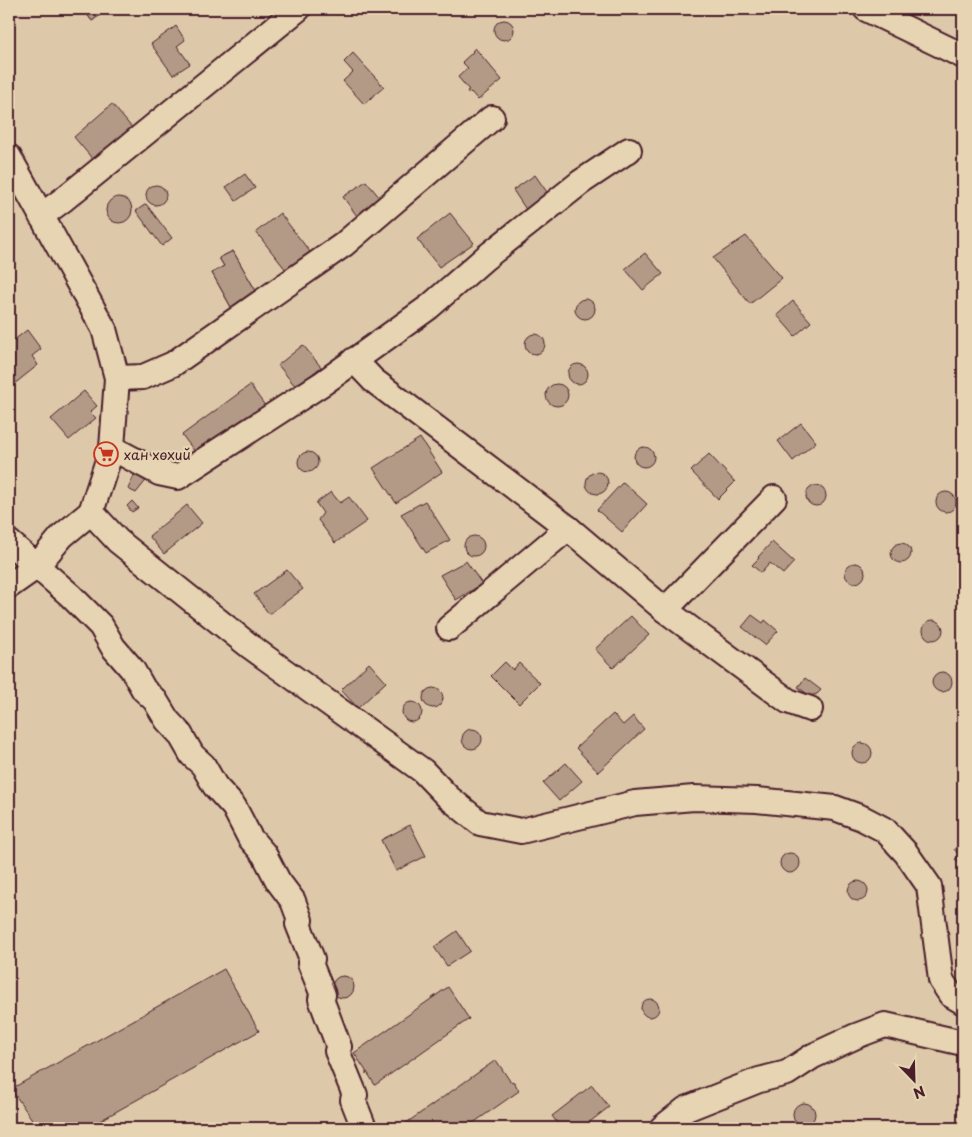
<svg xmlns="http://www.w3.org/2000/svg" width="972" height="1137" font-family="'Playpen Sans',sans-serif">
<style>
.building{fill:#b39a86;stroke:#4a1f2b}
.lines{fill:none;stroke-linecap:round;stroke-linejoin:round}
.minor-casing{stroke:#4a1f2b;stroke-width:28}
.minor{stroke:#e6d4b2;stroke-width:24}
.labels{text-anchor:middle;dominant-baseline:central;stroke-width:4.5;stroke-linejoin:round;paint-order:stroke}
.poi-label{font-size:14px;fill:#4a1f2b;stroke:#e6d4b2;text-anchor:start}
</style>
<rect width="100%" height="100%" fill="#ddc9aa"/>
<filter id="ink" filterUnits="userSpaceOnUse"><feTurbulence type="fractalNoise" baseFrequency=".02" numOctaves="2"/><feDisplacementMap in="SourceGraphic" scale="10" xChannelSelector="R" yChannelSelector="G"/><feConvolveMatrix kernelMatrix="1 2 1 2 8 2 1 2 1" color-interpolation-filters="sRGB"/></filter>
<g filter="url(#ink)">
<g class="building">
<path d="M 83,9 L 108,9 L 92,21 Z"/>
<path d="M 83,9 L 108,9 L 92,21 Z"/>
<circle cx="504" cy="30" r="10"/>
<path d="M 176,26 L 185,40 L 177,46 L 190,64 L 173,75 L 151,44 Z"/>
<path d="M 475,48 L 502,80 L 478,100 L 471,92 L 469,94 L 467,91 L 469,90 L 458,77 L 468,68 L 462,62 L 473,52 L 472,51 Z"/>
<path d="M 353,53 L 384,87 L 364,104 L 343,81 L 353,72 L 344,62 Z"/>
<path d="M 112,104 L 133,129 L 95,162 L 74,137 Z"/>
<path d="M 245,174 L 255,188 L 236,201 L 226,187 Z"/>
<path d="M 535,175 L 549,195 L 527,211 L 513,190 Z"/>
<path d="M 366,181 L 380,198 L 357,216 L 343,197 Z"/>
<circle cx="156" cy="195" r="10"/>
<circle cx="119" cy="210" r="13"/>
<path d="M 146,204 L 172,238 L 162,246 L 136,211 Z"/>
<path d="M 280,213 L 310,252 L 286,270 L 256,232 Z"/>
<path d="M 450,213 L 474,243 L 439,267 L 417,239 Z"/>
<path d="M 746,236 L 782,278 L 750,304 L 713,258 Z"/>
<path d="M 233,251 L 257,293 L 231,307 L 212,273 L 224,266 L 219,258 Z"/>
<path d="M 233,251 L 257,293 L 231,307 L 212,273 L 224,266 L 219,258 Z"/>
<path d="M 645,253 L 663,274 L 643,290 L 625,269 Z"/>
<circle cx="585" cy="309" r="10"/>
<path d="M 793,301 L 811,322 L 795,336 L 777,315 Z"/>
<path d="M 27,330 L 41,349 L 32,356 L 38,365 L 13,385 L 9,382 L 9,344 Z"/>
<circle cx="535" cy="344" r="10"/>
<path d="M 303,345 L 321,367 L 296,387 L 278,365 Z"/>
<circle cx="578" cy="374" r="10"/>
<circle cx="557" cy="395" r="11"/>
<path d="M 250,385 L 266,407 L 199,457 L 182,435 Z"/>
<path d="M 84,391 L 97,406 L 90,412 L 96,418 L 69,440 L 51,419 Z"/>
<path d="M 801,423 L 816,442 L 793,461 L 778,441 Z"/>
<path d="M 420,438 L 442,472 L 396,503 L 373,468 Z"/>
<circle cx="644" cy="457" r="10"/>
<circle cx="308" cy="462" r="10"/>
<path d="M 709,454 L 735,482 L 718,499 L 691,471 Z"/>
<path d="M 136,471 L 148,478 L 136,493 L 128,489 Z"/>
<circle cx="597" cy="483" r="11"/>
<path d="M 623,482 L 647,504 L 622,532 L 597,510 Z"/>
<circle cx="816" cy="496" r="10"/>
<circle cx="946" cy="502" r="10"/>
<path d="M 331,492 L 340,503 L 349,497 L 367,521 L 335,543 L 318,520 L 323,513 L 316,503 Z"/>
<path d="M 132,501 L 138,508 L 132,512 L 127,506 Z"/>
<path d="M 425,501 L 450,540 L 426,553 L 401,514 Z"/>
<path d="M 187,505 L 202,523 L 164,554 L 149,536 Z"/>
<circle cx="474" cy="546" r="10"/>
<path d="M 772,542 L 794,562 L 783,574 L 770,563 L 761,573 L 752,565 L 759,558 L 758,557 Z"/>
<circle cx="901" cy="553" r="10"/>
<path d="M 466,561 L 482,584 L 456,600 L 440,575 Z"/>
<circle cx="855" cy="573" r="10"/>
<path d="M 287,570 L 303,589 L 269,614 L 254,594 Z"/>
<path d="M 752,615 L 763,623 L 765,620 L 778,631 L 765,645 L 742,627 Z"/>
<path d="M 631,616 L 649,635 L 613,668 L 595,649 Z"/>
<circle cx="933" cy="630" r="10"/>
<path d="M 505,662 L 513,670 L 519,663 L 540,683 L 519,704 L 491,676 Z"/>
<path d="M 369,663 L 386,682 L 358,708 L 341,690 Z"/>
<circle cx="942" cy="682" r="10"/>
<path d="M 805,678 L 821,690 L 817,694 L 810,696 L 798,687 Z"/>
<circle cx="433" cy="698" r="10"/>
<circle cx="412" cy="712" r="10"/>
<path d="M 613,714 L 623,725 L 633,716 L 644,729 L 598,772 L 576,748 Z"/>
<circle cx="472" cy="739" r="10"/>
<circle cx="862" cy="753" r="10"/>
<path d="M 566,763 L 582,781 L 559,801 L 543,783 Z"/>
<path d="M 410,825 L 426,856 L 396,871 L 381,840 Z"/>
<path d="M 959,845 L 963,848 L 963,868 L 955,859 L 959,855 L 954,849 Z"/>
<circle cx="790" cy="863" r="10"/>
<circle cx="858" cy="891" r="10"/>
<path d="M 457,931 L 470,951 L 447,966 L 434,947 Z"/>
<path d="M 224,969 L 259,1031 L 87,1128 L 38,1128 L 11,1089 Z"/>
<circle cx="343" cy="987" r="11"/>
<path d="M 448,987 L 469,1019 L 375,1085 L 367,1072 L 366,1074 L 366,1071 L 354,1053 Z"/>
<circle cx="650" cy="1008" r="9"/>
<path d="M 496,1060 L 510,1081 L 514,1082 L 519,1091 L 466,1128 L 403,1128 L 402,1126 Z"/>
<path d="M 592,1085 L 609,1107 L 582,1128 L 561,1128 L 552,1116 Z"/>
<circle cx="804" cy="1114" r="11"/>
</g>
<g class="lines">
<g class="minor-casing">
<g id="minor">
<path d="M 866,9 L 963,56"/>
<path d="M 9,157 L 104,329 L 117,378 L 112,448 L 91,512 L 118,541 L 251,647 L 423,771 L 448,797 L 480,823 L 521,831 L 635,803 L 694,798 L 757,800 L 835,808 L 862,818 L 885,830 L 906,853 L 929,886 L 941,980 L 951,995 L 963,1002"/>
<path d="M 41,216 L 64,199 L 298,9"/>
<path d="M 354,360 L 373,380 L 568,528 L 665,610 L 788,701 L 810,709"/>
<path d="M 117,378 L 143,377 L 173,364 L 343,245 L 492,118"/>
<path d="M 112,448 L 159,473 L 178,477 L 323,383 L 429,307 L 485,258 L 581,182 L 629,150"/>
<path d="M 9,542 L 70,595 L 101,626 L 113,647 L 132,669 L 144,690 L 155,700 L 167,720 L 180,734 L 192,755 L 203,765 L 215,786 L 234,807 L 250,838 L 264,854 L 278,881 L 293,901 L 300,920 L 298,924 L 312,959 L 310,963 L 323,995 L 321,999 L 339,1047 L 337,1051 L 355,1095 L 353,1100 L 364,1128"/>
<path d="M 9,586 L 36,567 L 62,536 L 91,512"/>
<path d="M 665,610 L 774,498"/>
<path d="M 449,628 L 568,528"/>
<path d="M 662,1128 L 686,1109 L 759,1080 L 787,1073 L 813,1056 L 856,1036 L 885,1025 L 963,1043"/>
</g>
</g>
<use href="#minor" class="minor"/>
</g>
</g>
<defs>
<g id="supermarket-ring" transform="scale(1.25)"><circle r="9.5" fill="#e6d4b2" stroke="#c8321e" stroke-width="1.5"/><path d="M-6-5.5h2.5l.6 2H6L4.5 2H-2.5L-4.4-4H-6ZM-1.5 3.2a1.3 1.3 0 1 0 .1 0ZM3 3.2a1.3 1.3 0 1 0 .1 0Z" fill="#c8321e"/></g>
</defs>
<g fill-rule="evenodd">
<use href="#supermarket-ring" x="106" y="454"/>
</g>
<g class="labels">
<g class="poi-label">
<text x="124" y="454">хан хөхий</text>
</g>
</g>
<rect width="972" height="1137" fill="none" stroke="#e6d4b2" stroke-width="30"/>
<rect x="15" y="15" width="942" height="1107" fill="none" stroke="#4a1f2b" stroke-width="2" filter="url(#ink)"/>
<g transform="translate(914 1080) rotate(157)" stroke="#e6d4b2" stroke-width="4" paint-order="stroke">
<path d="M0-4L9 19L0 12L-9 19Z" fill="#4a1f2b"/>
<text y="-8" font-size="14" font-weight="bold" text-anchor="middle" fill="#4a1f2b">N</text>
</g>
</svg>
